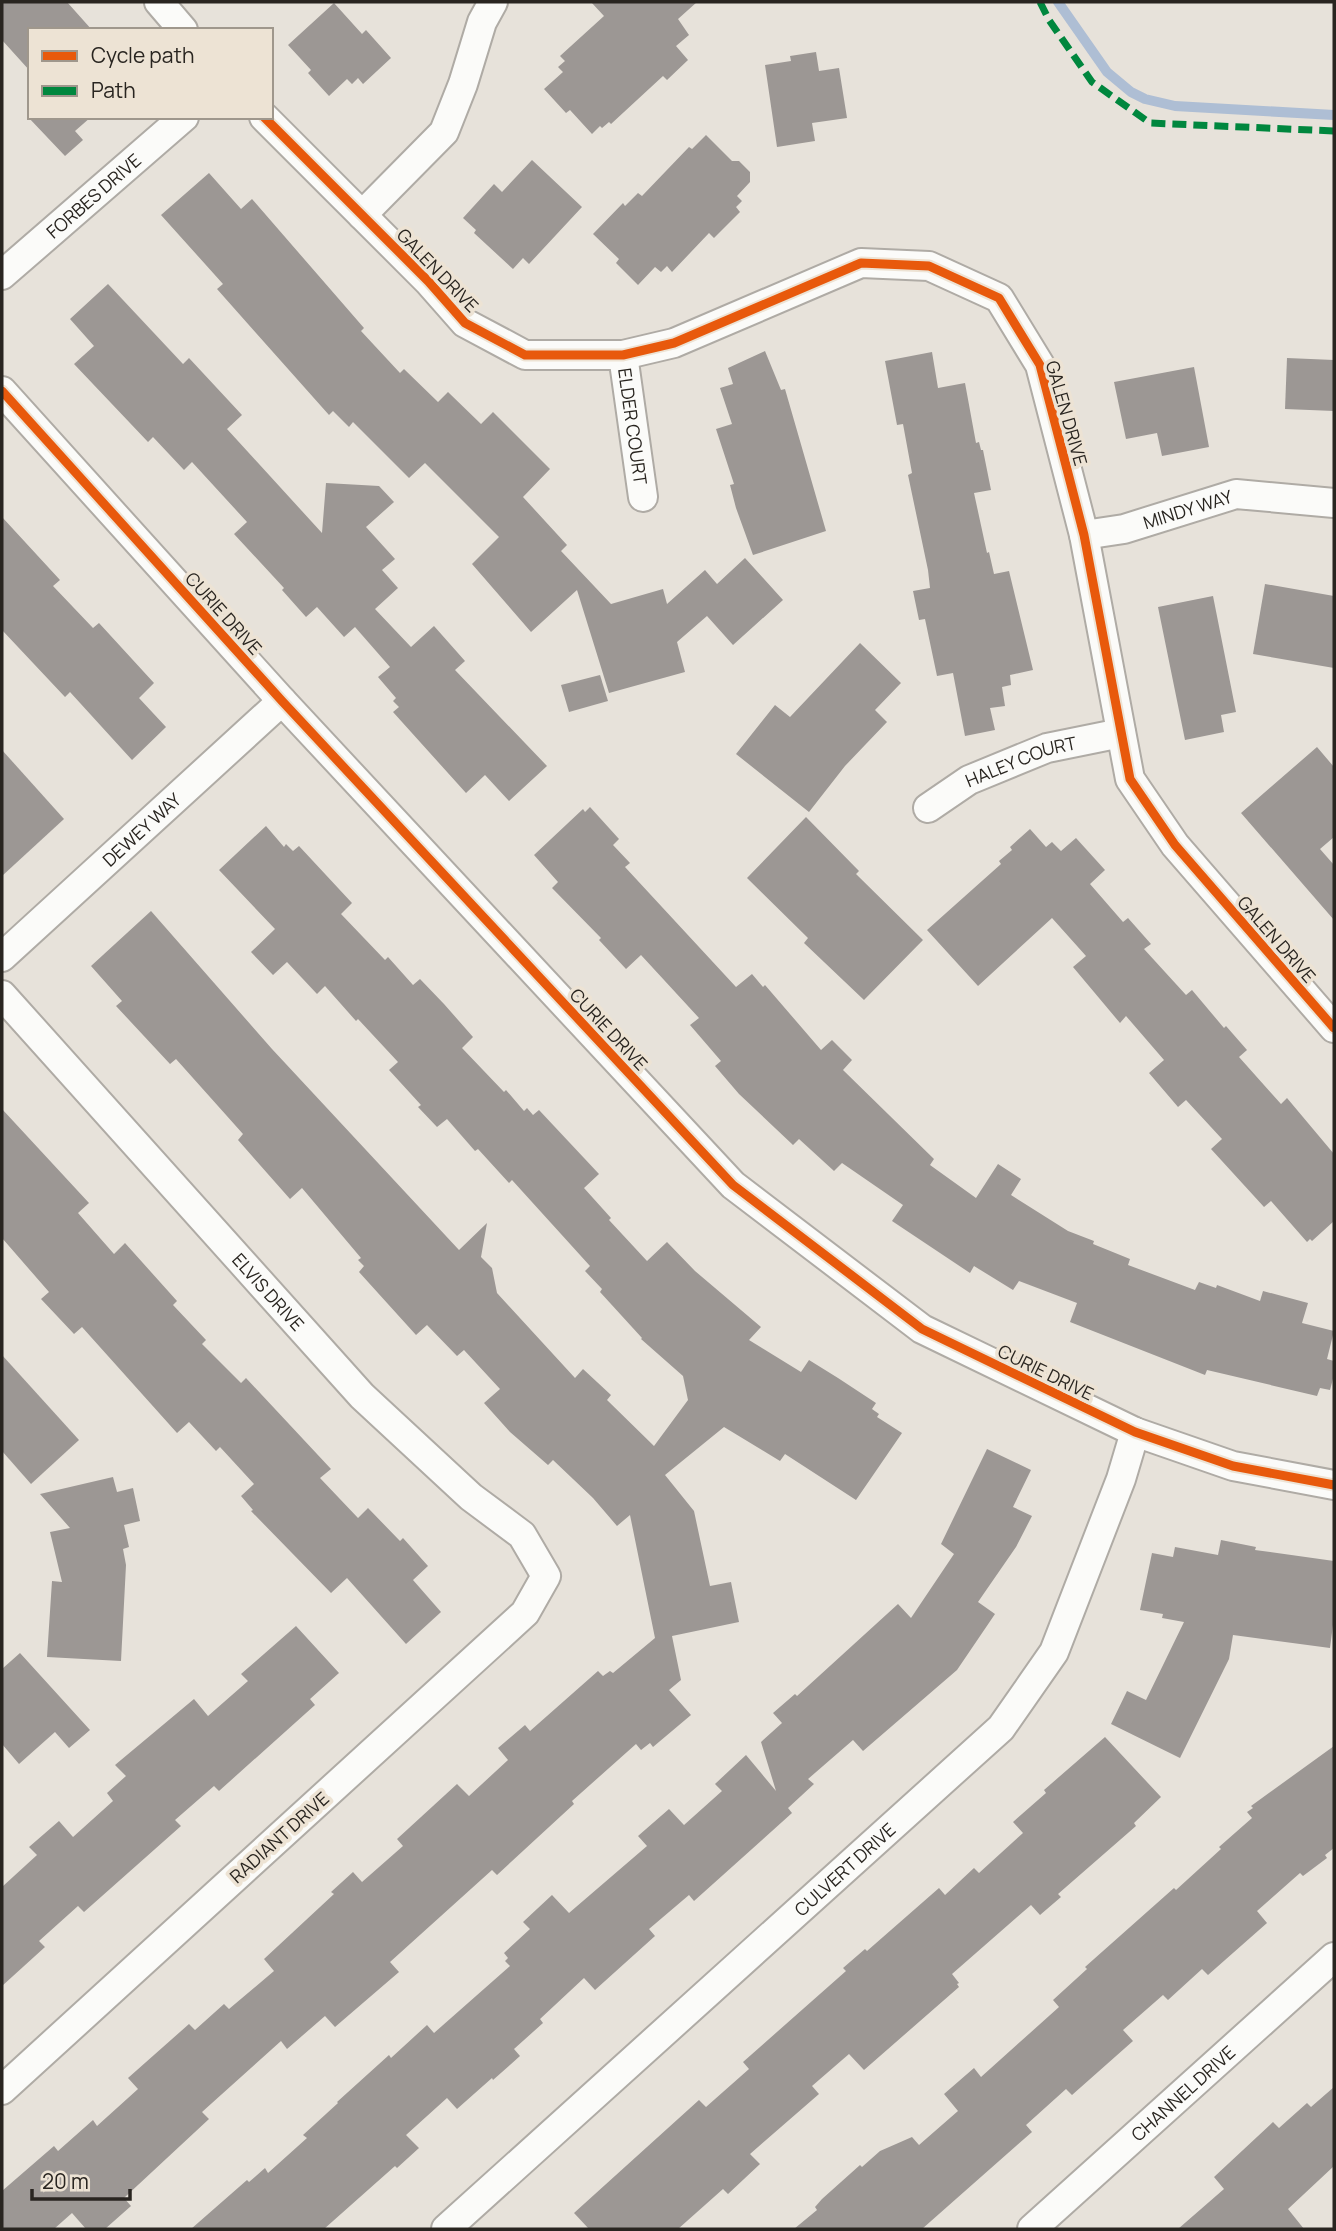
<svg xmlns="http://www.w3.org/2000/svg" width="1336" height="2231" font-family="Manrope,sans-serif">
<style>
.lines{fill:none;stroke-linecap:round;stroke-linejoin:round}
.stream{stroke:#aebed4;stroke-width:10}
.building{fill:#9c9794}
.street-casing{stroke:#afaba5;stroke-width:32}
.street{stroke:#fbfbf9;stroke-width:28}
.quiet{stroke:#00873e;stroke-width:7;stroke-dasharray:14 7;stroke-linecap:butt}
.cycleway-casing{stroke:#ede3d4;stroke-width:13}
.cycleway{stroke:#e8590c;stroke-width:9}
.labels{text-anchor:middle;dominant-baseline:central;stroke-width:7;stroke-linejoin:round;paint-order:stroke}
.street-label{font-size:18px;fill:#292520;stroke:#ede3d4}
</style>
<rect width="100%" height="100%" fill="#e7e2da"/>
<g class="lines">
<path class="stream" d="M 1058,2 L 1107,72 L 1131,92 L 1145,99 L 1175,106 L 1334,115"/>
</g>
<g class="building">
<path d="M 2,2 L 67,2 L 92,30 L 30,30 L 30,71 L 2,40 Z"/>
<path d="M 591,2 L 697,2 L 678,19 L 689,35 L 676,46 L 688,60 L 667,80 L 663,76 L 611,124 L 609,122 L 602,128 L 600,126 L 592,134 L 570,110 L 566,113 L 544,89 L 563,72 L 558,67 L 565,61 L 560,56 L 604,16 Z"/>
<path d="M 334,3 L 362,34 L 366,30 L 391,58 L 363,84 L 358,78 L 352,84 L 347,79 L 329,96 L 308,73 L 311,70 L 288,45 Z"/>
<path d="M 816,52 L 819,71 L 839,68 L 847,118 L 812,123 L 815,141 L 777,147 L 765,65 L 791,61 L 790,56 Z"/>
<path d="M 28,117 L 91,117 L 75,131 L 83,140 L 65,156 Z"/>
<path d="M 706,135 L 732,161 L 739,161 L 750,172 L 750,182 L 737,196 L 742,201 L 736,207 L 740,212 L 714,238 L 709,233 L 672,272 L 667,266 L 661,272 L 655,267 L 638,285 L 616,263 L 619,259 L 593,234 L 623,203 L 625,206 L 638,193 L 642,196 L 689,147 L 692,149 Z"/>
<path d="M 532,160 L 582,207 L 529,264 L 523,258 L 513,269 L 474,233 L 476,230 L 463,218 L 494,184 L 502,192 Z"/>
<path d="M 209,173 L 241,209 L 252,199 L 364,328 L 361,331 L 400,373 L 404,369 L 438,402 L 448,392 L 481,424 L 493,412 L 550,469 L 523,497 L 567,545 L 561,551 L 611,604 L 663,589 L 667,604 L 705,570 L 717,584 L 745,558 L 783,600 L 733,645 L 707,616 L 677,642 L 685,672 L 609,693 L 577,590 L 531,632 L 472,564 L 499,537 L 425,463 L 409,478 L 353,422 L 349,427 L 333,411 L 329,415 L 217,289 L 223,284 L 161,215 Z"/>
<path d="M 108,284 L 183,364 L 189,358 L 242,415 L 227,429 L 322,533 L 326,483 L 379,486 L 394,502 L 366,527 L 395,559 L 382,570 L 398,588 L 375,609 L 411,647 L 434,626 L 465,661 L 455,670 L 547,766 L 509,801 L 485,775 L 466,793 L 393,712 L 399,707 L 393,701 L 396,698 L 378,677 L 390,667 L 355,627 L 344,637 L 317,607 L 306,617 L 282,590 L 284,588 L 234,534 L 247,522 L 192,462 L 184,470 L 153,437 L 148,442 L 74,364 L 94,346 L 70,319 Z"/>
<path d="M 765,351 L 781,390 L 785,389 L 826,531 L 753,555 L 736,508 L 730,485 L 734,484 L 716,429 L 732,424 L 720,388 L 733,384 L 728,368 Z"/>
<path d="M 932,352 L 938,388 L 965,383 L 976,443 L 979,442 L 981,450 L 983,450 L 991,490 L 974,493 L 987,553 L 989,552 L 994,574 L 1009,571 L 1033,670 L 1010,675 L 1011,685 L 1002,687 L 1005,706 L 990,708 L 995,730 L 965,736 L 953,673 L 937,676 L 925,619 L 919,620 L 913,591 L 930,588 L 928,570 L 908,475 L 912,473 L 903,424 L 897,425 L 885,361 Z"/>
<path d="M 1287,358 L 1334,360 L 1334,411 L 1285,409 Z"/>
<path d="M 1194,367 L 1209,447 L 1162,456 L 1157,433 L 1126,439 L 1114,382 Z"/>
<path d="M 2,517 L 60,580 L 53,586 L 93,628 L 99,623 L 154,683 L 139,698 L 166,727 L 132,760 L 70,692 L 65,697 L 2,630 Z"/>
<path d="M 1265,584 L 1334,596 L 1334,668 L 1253,654 Z"/>
<path d="M 1213,596 L 1236,712 L 1221,715 L 1224,732 L 1185,740 L 1158,607 Z"/>
<path d="M 860,643 L 901,683 L 875,710 L 887,722 L 845,766 L 809,812 L 736,754 L 775,705 L 790,717 Z"/>
<path d="M 600,675 L 608,701 L 569,712 L 561,685 Z"/>
<path d="M 1317,747 L 1334,767 L 1334,837 L 1320,849 L 1334,865 L 1334,920 L 1241,813 Z"/>
<path d="M 2,750 L 64,819 L 2,876 Z"/>
<path d="M 590,807 L 619,839 L 613,845 L 630,863 L 625,867 L 736,987 L 752,974 L 763,987 L 765,985 L 821,1050 L 832,1040 L 852,1060 L 843,1070 L 934,1159 L 930,1165 L 976,1198 L 998,1164 L 1021,1179 L 1011,1195 L 1068,1231 L 1094,1241 L 1093,1244 L 1130,1259 L 1128,1265 L 1195,1290 L 1199,1282 L 1216,1288 L 1217,1285 L 1260,1301 L 1263,1291 L 1308,1303 L 1302,1323 L 1334,1331 L 1327,1359 L 1334,1361 L 1334,1375 L 1330,1390 L 1320,1388 L 1317,1396 L 1207,1370 L 1205,1375 L 1070,1322 L 1077,1303 L 1019,1281 L 1013,1290 L 974,1266 L 970,1273 L 892,1221 L 903,1205 L 842,1163 L 834,1171 L 799,1139 L 793,1145 L 739,1094 L 715,1066 L 721,1061 L 690,1025 L 699,1018 L 641,955 L 626,969 L 599,940 L 601,938 L 552,888 L 558,882 L 534,855 L 583,809 L 585,812 Z"/>
<path d="M 806,817 L 859,871 L 856,874 L 923,940 L 864,1000 L 804,943 L 808,938 L 747,878 Z"/>
<path d="M 266,826 L 284,847 L 286,844 L 293,851 L 299,846 L 352,903 L 341,914 L 385,960 L 388,957 L 413,985 L 420,979 L 444,1004 L 473,1037 L 462,1048 L 504,1092 L 506,1090 L 524,1111 L 527,1108 L 533,1115 L 539,1110 L 599,1174 L 584,1188 L 611,1218 L 609,1220 L 647,1261 L 667,1242 L 695,1271 L 761,1327 L 749,1340 L 801,1372 L 809,1360 L 838,1378 L 876,1403 L 872,1409 L 879,1414 L 877,1417 L 902,1433 L 856,1500 L 785,1454 L 780,1461 L 724,1427 L 665,1475 L 694,1511 L 710,1586 L 731,1582 L 739,1622 L 672,1636 L 681,1680 L 669,1690 L 691,1715 L 653,1747 L 650,1743 L 641,1750 L 636,1744 L 572,1801 L 574,1804 L 497,1875 L 492,1870 L 390,1962 L 399,1972 L 335,2027 L 325,2016 L 287,2049 L 281,2041 L 202,2112 L 209,2119 L 124,2198 L 131,2206 L 105,2229 L 86,2229 L 72,2213 L 54,2229 L 2,2229 L 2,2191 L 54,2146 L 58,2151 L 93,2120 L 97,2126 L 138,2089 L 128,2078 L 189,2024 L 195,2030 L 224,2004 L 229,2009 L 274,1971 L 264,1959 L 334,1894 L 331,1892 L 353,1872 L 362,1882 L 403,1846 L 397,1839 L 457,1784 L 469,1796 L 508,1760 L 498,1748 L 525,1725 L 530,1731 L 598,1671 L 603,1676 L 610,1671 L 613,1673 L 655,1638 L 630,1515 L 617,1526 L 593,1498 L 553,1460 L 548,1465 L 510,1432 L 484,1403 L 500,1389 L 464,1350 L 457,1356 L 427,1325 L 416,1335 L 359,1272 L 364,1266 L 358,1260 L 361,1258 L 302,1188 L 290,1199 L 238,1140 L 243,1134 L 176,1059 L 170,1064 L 116,1006 L 122,1001 L 91,966 L 151,911 L 272,1049 L 459,1250 L 487,1223 L 481,1257 L 492,1268 L 497,1293 L 575,1378 L 583,1369 L 611,1395 L 607,1400 L 654,1446 L 688,1400 L 683,1376 L 641,1339 L 642,1338 L 600,1292 L 602,1289 L 585,1271 L 590,1266 L 512,1180 L 509,1183 L 478,1149 L 475,1151 L 447,1119 L 437,1127 L 418,1107 L 421,1105 L 389,1070 L 398,1062 L 358,1019 L 356,1021 L 325,986 L 317,994 L 287,962 L 273,975 L 251,952 L 275,929 L 219,870 Z"/>
<path d="M 1030,829 L 1046,847 L 1052,842 L 1061,851 L 1076,838 L 1105,870 L 1090,884 L 1123,922 L 1128,918 L 1151,944 L 1144,949 L 1186,995 L 1192,990 L 1224,1028 L 1226,1026 L 1247,1050 L 1239,1057 L 1281,1104 L 1287,1098 L 1334,1154 L 1334,1221 L 1312,1241 L 1310,1239 L 1307,1242 L 1271,1201 L 1264,1207 L 1211,1149 L 1222,1139 L 1186,1100 L 1178,1107 L 1149,1073 L 1164,1060 L 1126,1016 L 1120,1023 L 1073,967 L 1086,956 L 1052,918 L 978,986 L 927,930 L 1001,864 L 999,861 L 1012,850 L 1010,847 Z"/>
<path d="M 2,1109 L 89,1203 L 78,1213 L 114,1254 L 125,1243 L 177,1301 L 173,1305 L 206,1340 L 202,1344 L 241,1383 L 246,1378 L 331,1469 L 320,1478 L 358,1518 L 368,1508 L 400,1541 L 403,1538 L 428,1566 L 413,1580 L 441,1612 L 406,1644 L 347,1578 L 331,1593 L 251,1511 L 253,1510 L 241,1496 L 254,1484 L 220,1447 L 216,1451 L 189,1422 L 177,1433 L 82,1327 L 74,1334 L 41,1299 L 49,1292 L 2,1238 Z"/>
<path d="M 2,1355 L 79,1440 L 31,1484 L 2,1451 Z"/>
<path d="M 987,1449 L 1031,1470 L 1013,1507 L 1032,1516 L 1016,1547 L 978,1602 L 995,1614 L 957,1670 L 863,1751 L 853,1740 L 808,1779 L 814,1784 L 788,1808 L 792,1813 L 694,1901 L 689,1895 L 649,1929 L 655,1936 L 595,1990 L 584,1978 L 540,2019 L 543,2023 L 514,2049 L 520,2056 L 493,2080 L 492,2078 L 457,2109 L 447,2098 L 406,2135 L 419,2148 L 397,2168 L 395,2166 L 324,2229 L 191,2229 L 247,2180 L 249,2182 L 265,2168 L 268,2173 L 307,2138 L 303,2135 L 338,2103 L 337,2102 L 389,2055 L 391,2058 L 427,2025 L 434,2033 L 510,1966 L 505,1961 L 508,1958 L 504,1953 L 530,1929 L 523,1922 L 552,1895 L 569,1913 L 647,1846 L 638,1836 L 669,1809 L 684,1825 L 722,1791 L 715,1784 L 746,1755 L 776,1791 L 761,1742 L 782,1723 L 773,1713 L 795,1694 L 797,1696 L 898,1604 L 911,1618 L 954,1554 L 941,1544 Z"/>
<path d="M 113,1477 L 117,1492 L 133,1488 L 140,1521 L 124,1525 L 129,1547 L 123,1549 L 126,1565 L 121,1661 L 47,1657 L 52,1581 L 62,1582 L 50,1532 L 70,1528 L 40,1494 Z"/>
<path d="M 1221,1540 L 1256,1547 L 1255,1550 L 1334,1561 L 1334,1617 L 1330,1648 L 1233,1635 L 1229,1659 L 1180,1758 L 1111,1724 L 1127,1691 L 1146,1700 L 1184,1622 L 1162,1618 L 1163,1614 L 1140,1610 L 1152,1553 L 1173,1557 L 1175,1547 L 1218,1555 Z"/>
<path d="M 296,1626 L 339,1673 L 310,1699 L 315,1705 L 219,1791 L 214,1786 L 175,1820 L 181,1826 L 84,1912 L 78,1906 L 39,1941 L 45,1947 L 2,1986 L 2,1887 L 37,1855 L 29,1847 L 59,1821 L 73,1837 L 113,1801 L 107,1793 L 126,1776 L 115,1765 L 194,1699 L 208,1716 L 248,1681 L 241,1674 Z"/>
<path d="M 20,1653 L 90,1730 L 69,1748 L 55,1732 L 19,1764 L 2,1744 L 2,1669 Z"/>
<path d="M 1105,1737 L 1161,1797 L 1134,1823 L 1136,1826 L 1058,1894 L 1061,1897 L 1040,1915 L 1031,1905 L 952,1974 L 959,1983 L 957,1984 L 959,1987 L 864,2070 L 849,2054 L 812,2086 L 819,2094 L 750,2154 L 760,2164 L 728,2194 L 723,2189 L 678,2229 L 589,2229 L 574,2213 L 699,2100 L 706,2107 L 749,2069 L 743,2062 L 846,1971 L 843,1968 L 865,1949 L 867,1951 L 939,1888 L 945,1895 L 974,1868 L 979,1873 L 1023,1833 L 1013,1822 L 1046,1793 L 1044,1790 Z"/>
<path d="M 1334,1746 L 1334,1848 L 1325,1855 L 1327,1858 L 1303,1876 L 1300,1873 L 1257,1911 L 1267,1923 L 1208,1975 L 1202,1969 L 1168,2000 L 1163,1995 L 1123,2030 L 1133,2041 L 1072,2095 L 1066,2089 L 1026,2125 L 1032,2132 L 922,2229 L 794,2229 L 817,2210 L 815,2207 L 822,2199 L 860,2165 L 862,2167 L 880,2151 L 912,2137 L 919,2145 L 958,2111 L 944,2094 L 974,2068 L 981,2077 L 1059,2007 L 1053,2000 L 1087,1969 L 1085,1967 L 1174,1888 L 1176,1890 L 1221,1849 L 1219,1847 L 1252,1818 L 1247,1812 L 1253,1808 L 1251,1806 Z"/>
<path d="M 1334,2087 L 1334,2166 L 1288,2209 L 1304,2229 L 1178,2229 L 1224,2189 L 1214,2177 L 1273,2122 L 1279,2128 L 1307,2103 L 1311,2107 Z"/>
</g>
<g class="lines">
<g class="street-casing">
<g id="street">
<path d="M 159,2 L 183,30"/>
<path d="M 264,117 L 428,281 L 465,323 L 525,355 L 623,355 L 674,343 L 861,263 L 929,266 L 999,298 L 1040,365 L 1084,535 L 1130,779 L 1175,845 L 1334,1028"/>
<path d="M 362,215 L 444,132 L 463,84 L 482,22 L 493,2"/>
<path id="s1" d="M 2,275 L 184,117"/>
<path id="s2" d="M 623,355 L 643,497"/>
<path d="M 2,391 L 282,701 L 733,1185 L 922,1329 L 1135,1432 L 1233,1466 L 1334,1485"/>
<path id="s3" d="M 1084,535 L 1124,529 L 1236,494 L 1334,503"/>
<path id="s4" d="M 928,808 L 969,780 L 1047,748 L 1121,733"/>
<path id="s5" d="M 2,957 L 282,701"/>
<path id="s6" d="M 2,995 L 362,1396 L 471,1497 L 522,1535 L 546,1576 L 525,1613 L 2,2090"/>
<path id="s7" d="M 446,2229 L 1001,1728 L 1054,1652 L 1121,1479 L 1135,1432"/>
<path id="s8" d="M 1032,2229 L 1334,1957"/>
</g>
</g>
<use href="#street" class="street"/>
<path class="quiet" d="M 1040,2 L 1049,20 L 1092,82 L 1150,123 L 1334,131"/>
<g class="cycleway-casing">
<g id="cycleway">
<path d="M 264,117 L 428,281 L 465,323 L 525,355 L 623,355 L 674,343 L 861,263 L 929,266 L 999,298 L 1040,365 L 1084,535 L 1130,779 L 1175,845 L 1334,1028"/>
<path d="M 2,391 L 282,701 L 733,1185 L 922,1329 L 1135,1432 L 1233,1466 L 1334,1485"/>
</g>
</g>
<use href="#cycleway" class="cycleway"/>
</g>
<g class="labels">
<g class="street-label">
<text stroke="none"><textPath href="#s1" startOffset="121">FORBES DRIVE</textPath></text>
<text transform="translate(438 270) rotate(46)">GALEN DRIVE</text>
<text transform="translate(1067 413) rotate(74)">GALEN DRIVE</text>
<text stroke="none"><textPath href="#s2" startOffset="72">ELDER COURT</textPath></text>
<text stroke="none"><textPath href="#s3" startOffset="107">MINDY WAY</textPath></text>
<text transform="translate(224 613) rotate(48)">CURIE DRIVE</text>
<text stroke="none"><textPath href="#s4" startOffset="105">HALEY COURT</textPath></text>
<text stroke="none"><textPath href="#s5" startOffset="189">DEWEY WAY</textPath></text>
<text transform="translate(1277 939) rotate(49)">GALEN DRIVE</text>
<text transform="translate(609 1029) rotate(47)">CURIE DRIVE</text>
<text stroke="none"><textPath href="#s6" startOffset="399">ELVIS DRIVE</textPath></text>
<text transform="translate(1046 1372) rotate(26)">CURIE DRIVE</text>
<text transform="translate(279 1837) rotate(-42)">RADIANT DRIVE</text>
<text stroke="none"><textPath href="#s7" startOffset="537">CULVERT DRIVE</textPath></text>
<text stroke="none"><textPath href="#s8" startOffset="203">CHANNEL DRIVE</textPath></text>
</g>
</g>
<rect width="1336" height="2231" fill="none" stroke="#292520" stroke-width="7"/>
<rect x="28" y="28" width="245" height="91" fill="#ede3d4" stroke="#9f978c" stroke-width="2"/>
<rect x="42" y="51" width="35" height="10" fill="#e8590c" stroke="#9f978c" stroke-width="2"/>
<text x="91" y="63" font-size="21" fill="#292520">Cycle path</text>
<rect x="42" y="86" width="35" height="10" fill="#00873e" stroke="#9f978c" stroke-width="2"/>
<text x="91" y="98" font-size="21" fill="#292520">Path</text>
<path d="M32 2189v10h98v-10" fill="none" stroke="#292520" stroke-width="3.5"/>
<text x="42" y="2189" font-size="21" fill="#292520" stroke="#ede3d4" stroke-width="5" paint-order="stroke">20 m</text>
</svg>
